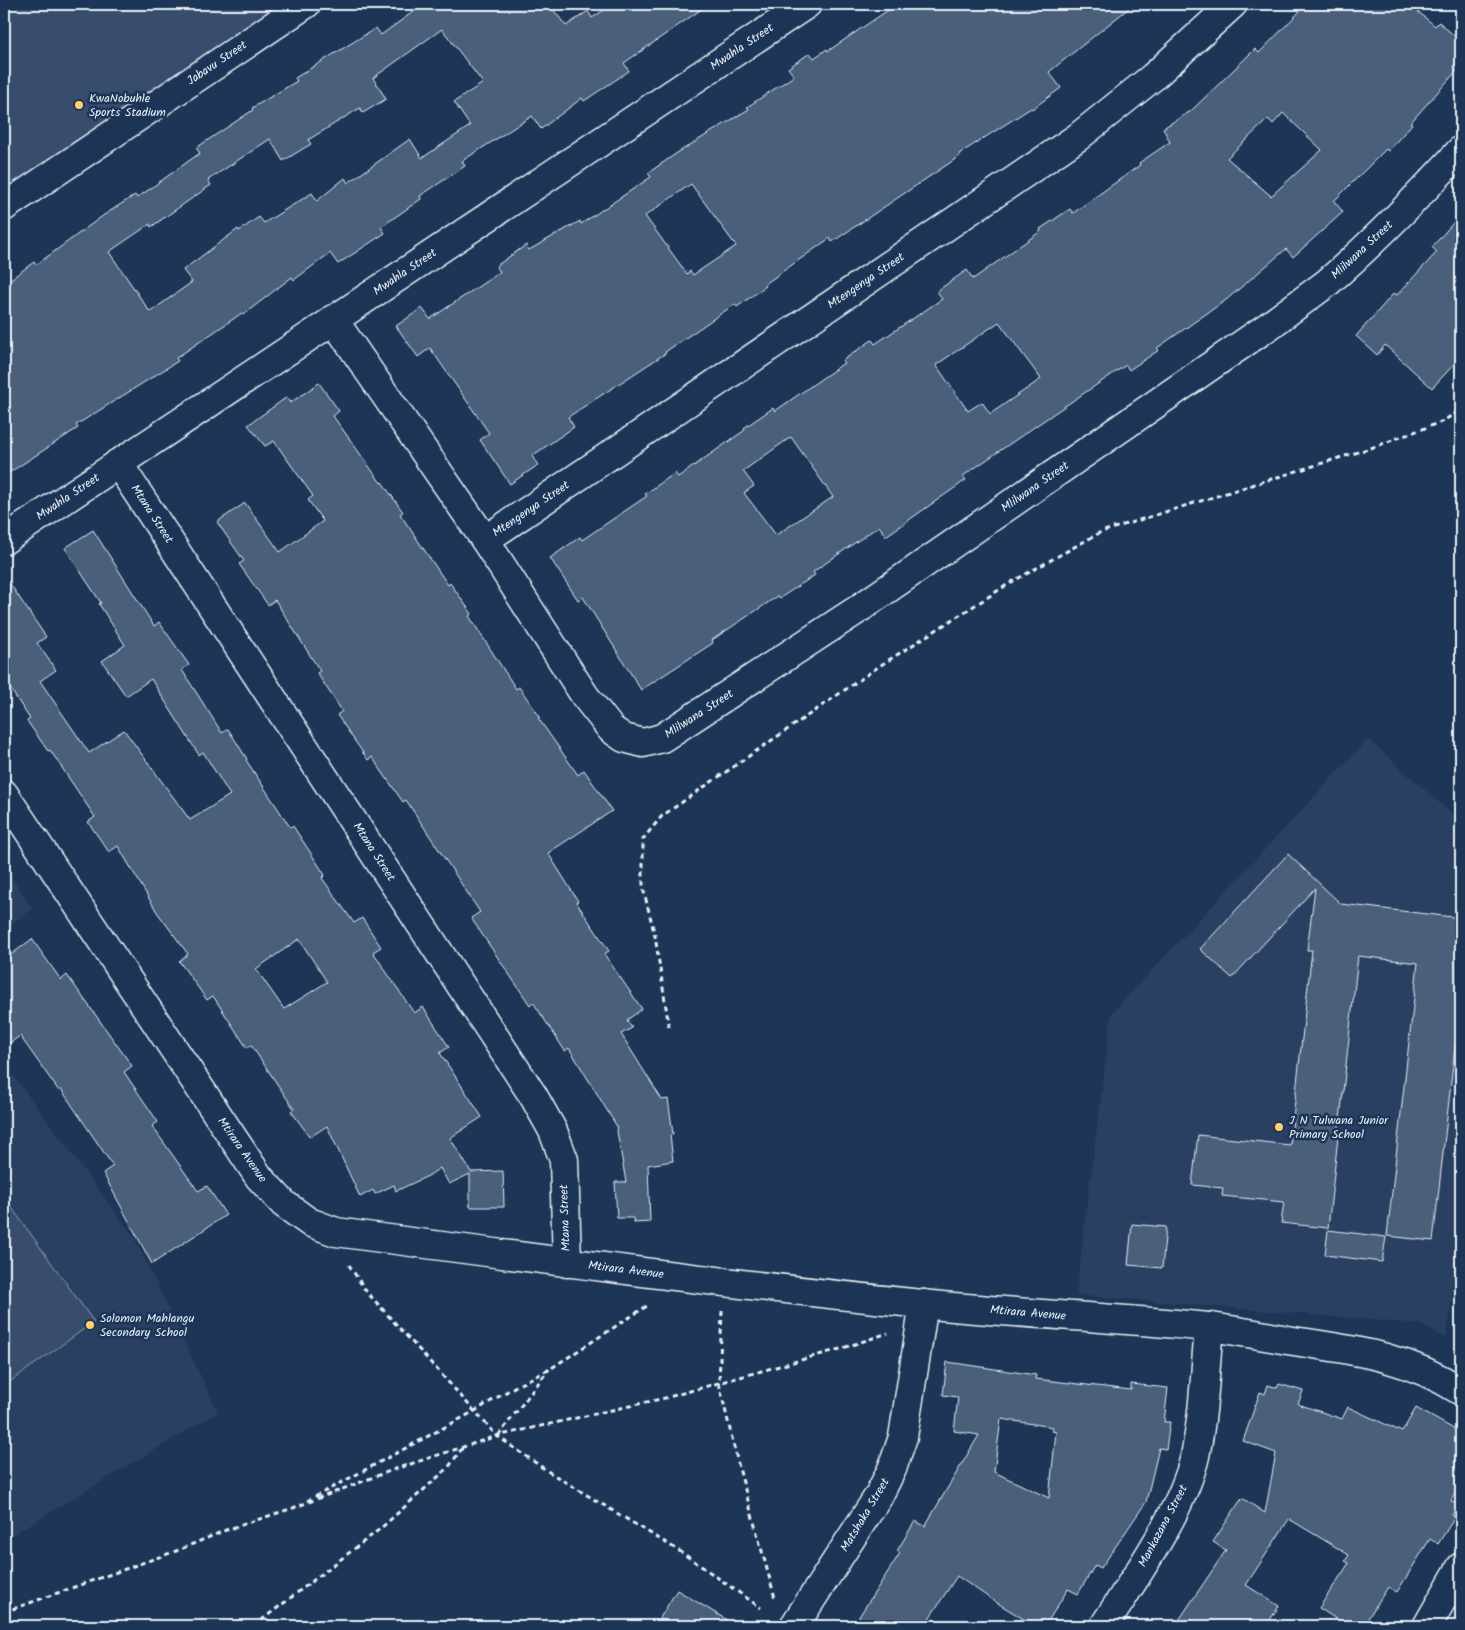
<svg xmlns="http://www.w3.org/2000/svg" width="1465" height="1630" font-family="Kalam,sans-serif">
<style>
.built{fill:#2a4162}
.green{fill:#374d6c;stroke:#909fb2}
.building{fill:#495e7a;stroke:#e8f1f8;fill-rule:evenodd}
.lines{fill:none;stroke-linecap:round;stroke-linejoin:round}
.minor-casing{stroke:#e8f1f8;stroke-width:31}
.path{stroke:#e8f1f8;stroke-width:3;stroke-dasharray:5 4;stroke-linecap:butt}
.minor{stroke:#1d3557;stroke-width:28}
.poi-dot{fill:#ffd166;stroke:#1d3557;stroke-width:2}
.labels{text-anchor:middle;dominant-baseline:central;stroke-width:5;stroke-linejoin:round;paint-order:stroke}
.street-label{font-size:12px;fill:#e8f1f8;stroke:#1d3557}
.poi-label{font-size:12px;fill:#e8f1f8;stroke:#1d3557;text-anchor:start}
</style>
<rect width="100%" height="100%" fill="#1d3557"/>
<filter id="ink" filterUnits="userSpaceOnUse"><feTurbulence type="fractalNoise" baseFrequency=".02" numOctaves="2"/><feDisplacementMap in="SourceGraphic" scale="10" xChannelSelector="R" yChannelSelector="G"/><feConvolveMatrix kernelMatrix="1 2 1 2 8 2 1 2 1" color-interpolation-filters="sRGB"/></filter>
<g filter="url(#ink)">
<g class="built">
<path d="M 1368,739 L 1461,822 L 1461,1240 L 1446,1338 L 1420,1324 L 1076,1295 L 1111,1014 Z"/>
<path d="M 4,865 L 32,909 L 4,930 Z"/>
<path d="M 4,1063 L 134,1237 L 218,1412 L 4,1540 Z"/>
</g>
<g class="green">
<path d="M 4,4 L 306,4 L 4,207 Z"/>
<path d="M 4,1197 L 94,1322 L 4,1386 Z"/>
</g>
<g class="building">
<path d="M 424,4 L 549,4 L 566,26 L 588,11 L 592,18 L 613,4 L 709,4 L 624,63 L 629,71 L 584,101 L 582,98 L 541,129 L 532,116 L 462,161 L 465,166 L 420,196 L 421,199 L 381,227 L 385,233 L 338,264 L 330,253 L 294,280 L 292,277 L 243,315 L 242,313 L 176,358 L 178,361 L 76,425 L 78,428 L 4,476 L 4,284 L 34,262 L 36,265 L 104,215 L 135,195 L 137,198 L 200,153 L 196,148 L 253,110 L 252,108 L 297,81 L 295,78 L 376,28 L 381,35 ZM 442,29 L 483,83 L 454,102 L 470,126 L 422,158 L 410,139 L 348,183 L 345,178 L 317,201 L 312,193 L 264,223 L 259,217 L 239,231 L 238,229 L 183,270 L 192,282 L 150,312 L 109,252 L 150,224 L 151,227 L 211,185 L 208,180 L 270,139 L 283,161 L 311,144 L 308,140 L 360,108 L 363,113 L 386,99 L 373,78 Z"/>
<path d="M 897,4 L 1134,4 L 1049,72 L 1061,88 L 1032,109 L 1031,108 L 959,154 L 960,156 L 832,242 L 830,238 L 765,284 L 766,286 L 737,307 L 735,304 L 665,352 L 666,353 L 568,417 L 574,427 L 532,456 L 538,465 L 510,484 L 480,440 L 489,433 L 430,348 L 418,357 L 396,326 L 422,308 L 430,319 L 500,272 L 496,266 L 526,245 L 529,250 L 580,221 L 581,224 L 651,177 L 648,173 L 677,153 L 749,109 L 747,107 L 794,76 L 788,68 L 810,53 L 814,58 L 827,49 L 828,51 ZM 691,184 L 736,246 L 693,275 L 690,271 L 687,274 L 645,216 Z"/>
<path d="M 1307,4 L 1409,4 L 1435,26 L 1439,22 L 1461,42 L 1461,66 L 1410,123 L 1412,124 L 1388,151 L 1386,149 L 1334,201 L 1343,212 L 1293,257 L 1286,249 L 1226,300 L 1157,348 L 1159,350 L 1129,370 L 1126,365 L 1059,410 L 963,476 L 966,480 L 886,536 L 879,526 L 813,572 L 815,575 L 780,598 L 778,596 L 712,640 L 713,643 L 641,690 L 583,597 L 578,600 L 550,558 L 580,537 L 582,540 L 647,496 L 645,494 L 675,473 L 678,477 L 745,430 L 744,428 L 773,408 L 775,411 L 844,363 L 842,361 L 872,340 L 875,344 L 942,299 L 937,291 L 967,270 L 973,279 L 1041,231 L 1040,229 L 1070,209 L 1073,213 L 1140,165 L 1139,163 L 1170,142 L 1163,128 L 1191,111 L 1255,49 L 1259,53 ZM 1283,113 L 1322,150 L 1271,196 L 1227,158 L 1268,119 L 1273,124 ZM 999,322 L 1041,379 L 990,414 L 982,402 L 968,411 L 936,365 ZM 791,437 L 833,497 L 776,535 L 744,493 L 754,486 L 743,471 Z"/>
<path d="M 1461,214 L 1461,357 L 1432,388 L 1385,345 L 1377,355 L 1356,336 L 1394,293 L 1397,295 L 1437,252 L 1432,247 Z"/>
<path d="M 319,383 L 339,411 L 333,416 L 381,483 L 382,482 L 403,512 L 400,514 L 448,585 L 450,583 L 472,614 L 469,616 L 516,689 L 519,687 L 540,717 L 538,718 L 578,775 L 584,770 L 612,811 L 548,853 L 578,901 L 576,902 L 609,951 L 604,954 L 642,1009 L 627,1020 L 632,1028 L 621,1034 L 662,1100 L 668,1099 L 673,1134 L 670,1135 L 673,1161 L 648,1165 L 650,1222 L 634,1223 L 633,1218 L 617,1218 L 615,1182 L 626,1182 L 616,1125 L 569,1048 L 565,1051 L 533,1002 L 530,1005 L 471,918 L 480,912 L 406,800 L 403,802 L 372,757 L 368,760 L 337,715 L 342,711 L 317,673 L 320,671 L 275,600 L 268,605 L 239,564 L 244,561 L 217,522 L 245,503 L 280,552 L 323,521 L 308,500 L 313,496 L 274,441 L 265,446 L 248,425 L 287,397 L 290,403 Z"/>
<path d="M 93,530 L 154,626 L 159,622 L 189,665 L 182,670 L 222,733 L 228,729 L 247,759 L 246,760 L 290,827 L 293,826 L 325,875 L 322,878 L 354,923 L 362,918 L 381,947 L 373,952 L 414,1013 L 423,1007 L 449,1047 L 440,1053 L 482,1117 L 450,1138 L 471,1172 L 503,1171 L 504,1207 L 470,1207 L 470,1174 L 449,1184 L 440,1168 L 428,1176 L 396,1191 L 394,1185 L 375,1194 L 373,1190 L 360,1197 L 327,1126 L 310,1137 L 291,1111 L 294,1109 L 251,1045 L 247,1048 L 213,996 L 207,1000 L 179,961 L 188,954 L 157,912 L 118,846 L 109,852 L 88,822 L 95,817 L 50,750 L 48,751 L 27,721 L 30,719 L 4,679 L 4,575 L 46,637 L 37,643 L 56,670 L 40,681 L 89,753 L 124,730 L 190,820 L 230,795 L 203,752 L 199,755 L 151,679 L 126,696 L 102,661 L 125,645 L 99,604 L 101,603 L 65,548 ZM 299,939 L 327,982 L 284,1009 L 256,969 Z"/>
<path d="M 1288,854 L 1341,904 L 1461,918 L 1461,994 L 1433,1241 L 1387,1236 L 1418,963 L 1358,956 L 1328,1228 L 1281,1223 L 1284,1202 L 1222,1196 L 1223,1188 L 1192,1185 L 1198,1135 L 1290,1145 L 1312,950 L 1307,950 L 1315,888 L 1232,978 L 1200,949 Z"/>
<path d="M 32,939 L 61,980 L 67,975 L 132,1066 L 124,1072 L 158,1122 L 152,1126 L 198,1191 L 207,1186 L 226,1215 L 152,1264 L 103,1173 L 113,1166 L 61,1089 L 59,1091 L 20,1036 L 4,1047 L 4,960 Z"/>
<path d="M 1132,1224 L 1166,1227 L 1162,1268 L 1128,1265 Z"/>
<path d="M 1328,1230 L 1386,1237 L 1382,1262 L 1325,1255 Z"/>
<path d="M 947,1362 L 1036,1375 L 1035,1379 L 1131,1390 L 1131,1384 L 1168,1388 L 1164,1422 L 1170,1422 L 1166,1449 L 1159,1448 L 1146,1502 L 1101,1568 L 1095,1565 L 1078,1594 L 1068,1589 L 1045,1626 L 1035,1626 L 991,1599 L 957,1576 L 924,1626 L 853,1626 L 900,1553 L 897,1551 L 915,1521 L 925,1526 L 979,1435 L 954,1431 L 958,1397 L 943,1395 ZM 1001,1419 L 1053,1427 L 1052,1431 L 1056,1432 L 1049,1498 L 994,1472 Z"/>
<path d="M 1279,1384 L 1303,1391 L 1298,1404 L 1342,1419 L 1348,1407 L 1402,1432 L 1416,1408 L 1461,1433 L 1461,1482 L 1451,1501 L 1458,1505 L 1452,1515 L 1455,1517 L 1438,1544 L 1430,1539 L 1397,1592 L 1388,1587 L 1363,1626 L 1347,1626 L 1319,1608 L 1349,1563 L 1345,1561 L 1349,1555 L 1289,1519 L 1246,1585 L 1279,1606 L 1266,1626 L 1175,1626 L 1226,1550 L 1213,1542 L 1242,1498 L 1265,1513 L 1276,1453 L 1243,1441 L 1260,1392 L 1265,1394 L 1268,1385 L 1277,1388 Z"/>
<path d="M 677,1590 L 737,1626 L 655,1626 Z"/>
</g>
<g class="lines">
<g class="minor-casing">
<g id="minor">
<path d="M 4,207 L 306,4"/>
<path d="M 333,319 L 485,540 L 585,696 L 611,729 L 624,738 L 643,743 L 662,738 L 857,610 L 1273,323 C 1291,309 1310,296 1328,282 C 1375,241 1419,196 1461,150"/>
<path d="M 118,463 L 534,1097 L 553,1131 L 564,1160 L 567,1263"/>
<path d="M 4,540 L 807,4"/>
<path d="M 485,540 L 1078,137 L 1153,77 L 1233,4"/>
<path d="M 4,794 L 259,1177 L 284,1204 L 309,1222 L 336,1232 C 531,1258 726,1284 922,1304 C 1017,1314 1113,1317 1208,1327 C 1234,1330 1261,1335 1287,1340 C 1351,1350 1405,1355 1461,1391"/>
<path d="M 794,1626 L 878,1497 L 892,1469 L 903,1437 L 924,1304"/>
<path d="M 1104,1626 C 1135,1577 1182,1512 1195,1456 C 1204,1414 1205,1370 1209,1327"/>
<path d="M 1427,1626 L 1461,1567"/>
</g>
</g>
<g class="path">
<path d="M 669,1027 L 655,936 L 643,888 L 643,839 L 662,816 L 881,665 L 1010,583 L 1101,532 L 1371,448 L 1441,422 L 1461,410"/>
<path d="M 349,1265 L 366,1291 L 497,1436 L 549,1472 L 681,1552 L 761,1608"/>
<path d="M 722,1311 L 719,1383 L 739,1468 L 775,1598"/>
<path d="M 498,1436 L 549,1369"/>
<path d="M 307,1501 L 475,1411 L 516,1386 L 550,1369 L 650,1304"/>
<path d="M 4,1612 L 176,1551 L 226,1530 L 293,1508 L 395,1469 L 497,1436 L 665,1398 L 840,1349 L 888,1333"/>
<path d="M 254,1626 L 380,1529 L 448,1468 L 463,1447"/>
</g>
<use href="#minor" class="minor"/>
</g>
</g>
<g class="poi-dot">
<circle cx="79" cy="105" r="5"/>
<circle cx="1279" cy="1127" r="5"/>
<circle cx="90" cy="1325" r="5"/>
</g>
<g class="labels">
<g class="street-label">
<text transform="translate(742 47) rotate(-34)">Mwahla Street</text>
<text transform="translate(217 63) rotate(-34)">Jabavu Street</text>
<text transform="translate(1362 250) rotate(-43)">Mlilwana Street</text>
<text transform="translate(405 272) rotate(-34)">Mwahla Street</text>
<text transform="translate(866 281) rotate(-34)">Mtengenya Street</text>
<text transform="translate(1035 487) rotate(-35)">Mlilwana Street</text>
<text transform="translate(68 497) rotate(-34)">Mwahla Street</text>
<text transform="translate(531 509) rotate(-34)">Mtengenya Street</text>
<text transform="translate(152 514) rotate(57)">Mtana Street</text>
<text transform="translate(699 714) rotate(-33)">Mlilwana Street</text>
<text transform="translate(374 852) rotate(57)">Mtana Street</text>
<text transform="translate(242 1150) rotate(55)">Mtirara Avenue</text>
<text transform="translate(565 1218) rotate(-92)">Mtana Street</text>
<text transform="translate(626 1270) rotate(7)">Mtirara Avenue</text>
<text transform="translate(1028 1313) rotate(5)">Mtirara Avenue</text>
<text transform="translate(865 1515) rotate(-59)">Matshaka Street</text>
<text transform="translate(1163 1526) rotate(-62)">Mankazana Street</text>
</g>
<g class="poi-label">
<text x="89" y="98">KwaNobuhle<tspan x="89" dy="14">Sports Stadium</tspan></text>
<text x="1289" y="1120">J N Tulwana Junior<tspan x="1289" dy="14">Primary School</tspan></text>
<text x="100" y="1318">Solomon Mahlangu<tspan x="100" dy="14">Secondary School</tspan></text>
</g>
</g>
<rect width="1465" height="1630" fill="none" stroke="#1d3557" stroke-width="20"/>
<rect x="10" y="10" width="1445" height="1610" fill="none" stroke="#e8f1f8" stroke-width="2" filter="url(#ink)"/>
</svg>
